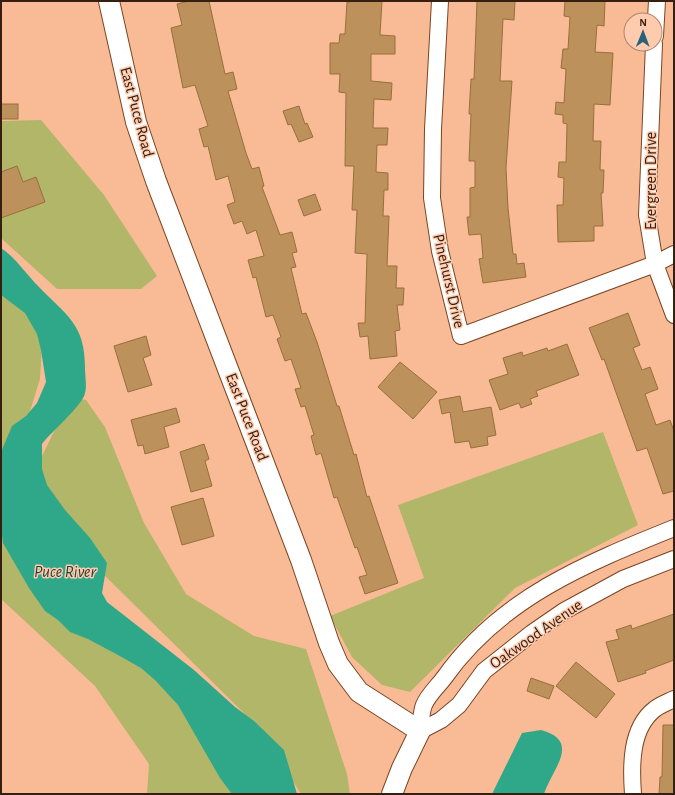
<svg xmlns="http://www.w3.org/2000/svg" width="675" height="795" font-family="'Alegreya Sans',sans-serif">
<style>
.green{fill:#b2b669}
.water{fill:#2ea889}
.building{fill:#bc915b;stroke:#986f3a}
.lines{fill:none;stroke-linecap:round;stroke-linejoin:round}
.minor-casing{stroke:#7a4522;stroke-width:18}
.major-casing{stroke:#7a4522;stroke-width:22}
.minor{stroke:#fff;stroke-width:16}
.major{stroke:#fff;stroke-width:20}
.labels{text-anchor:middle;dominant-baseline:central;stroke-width:3;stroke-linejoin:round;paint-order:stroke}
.street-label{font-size:16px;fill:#361e10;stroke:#fecbae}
.water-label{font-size:17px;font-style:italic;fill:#263f37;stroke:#fecbae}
</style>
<rect width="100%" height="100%" fill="#f9bb96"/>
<g class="green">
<path d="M 41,120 L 104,195 L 157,276 L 141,289 L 57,289 L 1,238 L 1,121 Z"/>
<path d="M 1,276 L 33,305 L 42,347 L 40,379 L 5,492 L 266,794 L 147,794 L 149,764 L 95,686 L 1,599 Z"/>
<path d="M 71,397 L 86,400 L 105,427 L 144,523 L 186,594 L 254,636 L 306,649 L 347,774 L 350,794 L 301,794 L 261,730 L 94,565 L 39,481 L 42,456 Z"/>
<path d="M 603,432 L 638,525 L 515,588 L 410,692 L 382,685 L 352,657 L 330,616 L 424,578 L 398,505 Z"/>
</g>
<g class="water">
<path d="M 1,248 C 16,258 26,274 39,287 C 67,316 85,324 85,368 C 85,376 87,386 85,393 C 83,405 51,432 42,444 L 42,469 L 47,485 L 65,510 L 90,538 L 107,563 L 102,593 L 107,602 L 194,670 L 235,707 L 254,721 L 284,750 L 297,794 L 232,794 L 220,778 L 178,705 L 155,680 L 141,668 L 118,655 L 88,639 L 70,632 L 58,620 L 45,611 L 29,588 L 3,543 L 1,527 L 1,452 L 12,426 L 26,416 L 37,403 L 46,382 L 41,350 L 37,334 L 25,313 L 1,295 Z"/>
<path d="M 541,730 C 582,741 552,769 544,794 L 492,794 L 522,733 Z"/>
</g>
<g class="building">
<path d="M 189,1 L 209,1 L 225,74 L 233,72 L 237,89 L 228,91 L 246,153 L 252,169 L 259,167 L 264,186 L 262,187 L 280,235 L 292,232 L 297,252 L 292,253 L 296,267 L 291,268 L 302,314 L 306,313 L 317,342 L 337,406 L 339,406 L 354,455 L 356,454 L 367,497 L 369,496 L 398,583 L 365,594 L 359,577 L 367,575 L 357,547 L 355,548 L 337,497 L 334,498 L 321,453 L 316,455 L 311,436 L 314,435 L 305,406 L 301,407 L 295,389 L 301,388 L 291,359 L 285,361 L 277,339 L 281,337 L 273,315 L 266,317 L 256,277 L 253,278 L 248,260 L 264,256 L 256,230 L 247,234 L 242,221 L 234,224 L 227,205 L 235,202 L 228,176 L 216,180 L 208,146 L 204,147 L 199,129 L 208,126 L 195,85 L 183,88 L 171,28 L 182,25 L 177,4 Z"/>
<path d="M 357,1 L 382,1 L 380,35 L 395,36 L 395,54 L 371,54 L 371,81 L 392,83 L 391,100 L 374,99 L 373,128 L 388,128 L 387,145 L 377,145 L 376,172 L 388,173 L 388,190 L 384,190 L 383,216 L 389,216 L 387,266 L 397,266 L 396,288 L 404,288 L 403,305 L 397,305 L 400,330 L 395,331 L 397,356 L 370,359 L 368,336 L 360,337 L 358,323 L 365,323 L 367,254 L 355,253 L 357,210 L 352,210 L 354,166 L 345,166 L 346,93 L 339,92 L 340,74 L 330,74 L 330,43 L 339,43 L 340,34 L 345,34 L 347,2 Z"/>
<path d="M 477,1 L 515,1 L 514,20 L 503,19 L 500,81 L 512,81 L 506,168 L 508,208 L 513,254 L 516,254 L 517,264 L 524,263 L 526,277 L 483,283 L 479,259 L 483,258 L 481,234 L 469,235 L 467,217 L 470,217 L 470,188 L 475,187 L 475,161 L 469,161 L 471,114 L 469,114 L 471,79 L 474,79 Z"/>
<path d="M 565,1 L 605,1 L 604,26 L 597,25 L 595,52 L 613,53 L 610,105 L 594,104 L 593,141 L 601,141 L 600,170 L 604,170 L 603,193 L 601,193 L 603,226 L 594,226 L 594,241 L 558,242 L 557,205 L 563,205 L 564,178 L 558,177 L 559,162 L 566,162 L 567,124 L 563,123 L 563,115 L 555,114 L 556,102 L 564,103 L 566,69 L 561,68 L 563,49 L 568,49 L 570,17 L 564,16 Z"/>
<rect x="1" y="104" width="17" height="15"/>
<path d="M 299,106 L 305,124 L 307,123 L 313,137 L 299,142 L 291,124 L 288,125 L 283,111 Z"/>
<path d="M 17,166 L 23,182 L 36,177 L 45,202 L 1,218 L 1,172 Z"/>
<path d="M 315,194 L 321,210 L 304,216 L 298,200 Z"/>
<path d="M 628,313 L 640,345 L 633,348 L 642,370 L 650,367 L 658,389 L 645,394 L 656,425 L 670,420 L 674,431 L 674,491 L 663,494 L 647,448 L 637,451 L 604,359 L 602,360 L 589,328 Z"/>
<path d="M 146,336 L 151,355 L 143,358 L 152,385 L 128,392 L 114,346 Z"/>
<path d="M 567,344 L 579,375 L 536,391 L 538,396 L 530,399 L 532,404 L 521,408 L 519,403 L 500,410 L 489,380 L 508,374 L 503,358 L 522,352 L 523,356 L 547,348 L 548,351 Z"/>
<path d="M 400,362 L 437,392 L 413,419 L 378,387 Z"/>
<path d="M 460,396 L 463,412 L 491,407 L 496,435 L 487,437 L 488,445 L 471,448 L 469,441 L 455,443 L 450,412 L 442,414 L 439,400 Z"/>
<path d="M 176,408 L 180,422 L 164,427 L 169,447 L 145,454 L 143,445 L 138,446 L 131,420 Z"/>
<path d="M 204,444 L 209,459 L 205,461 L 212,486 L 191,492 L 180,452 Z"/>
<path d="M 203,498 L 214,536 L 182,545 L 171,507 Z"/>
<path d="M 674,614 L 674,660 L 645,671 L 646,673 L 618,682 L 606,642 L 619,639 L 616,630 L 631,625 L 632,629 Z"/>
<path d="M 576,662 L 615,694 L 596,718 L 556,686 Z"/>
<path d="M 531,678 L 554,686 L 549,699 L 527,691 Z"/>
<path d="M 663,725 L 674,725 L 674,794 L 659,794 L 660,777 L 662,777 Z"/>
</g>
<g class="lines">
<g class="minor-casing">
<g id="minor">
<path d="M 440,1 L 433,129 L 432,198 L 440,251 L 461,336 L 655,264 L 674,254"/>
<path d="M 655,36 L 657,1"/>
<path d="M 654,44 L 647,215 L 655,264 L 674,315"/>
<path d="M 420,731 C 421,723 421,712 424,705 C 428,695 438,686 444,678 C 500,598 587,563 674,528"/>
<path d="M 420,731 L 441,720 L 459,705 L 484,671 L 532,633 L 564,611 L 623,579 L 674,559"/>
<path d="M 633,794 C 631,767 630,728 655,709 C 660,705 668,702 674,699"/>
</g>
</g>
<g class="major-casing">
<path id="major" d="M 109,1 L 136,122 L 156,181 L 301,560 L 329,643 L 338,664 L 359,692 L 420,731 L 402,768 L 392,794"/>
</g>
<use href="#minor" class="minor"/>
<use href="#major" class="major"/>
</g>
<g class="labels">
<g class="street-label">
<text transform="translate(137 112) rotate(75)">East Puce Road</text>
<text transform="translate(651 181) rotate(-90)">Evergreen Drive</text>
<text transform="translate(449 281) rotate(77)">Pinehurst Drive</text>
<text transform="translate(247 417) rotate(69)">East Puce Road</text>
<text transform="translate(536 634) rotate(-35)">Oakwood Avenue</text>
</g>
<g class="water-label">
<text x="65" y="571">Puce River</text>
</g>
</g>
<rect width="675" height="795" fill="none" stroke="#361e10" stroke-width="4"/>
<g transform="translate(643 32) rotate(1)"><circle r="19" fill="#fecbae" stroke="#ae866f"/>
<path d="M0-3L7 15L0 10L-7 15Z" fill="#29617b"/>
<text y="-6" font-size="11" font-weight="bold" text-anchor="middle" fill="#361e10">N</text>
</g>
</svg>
